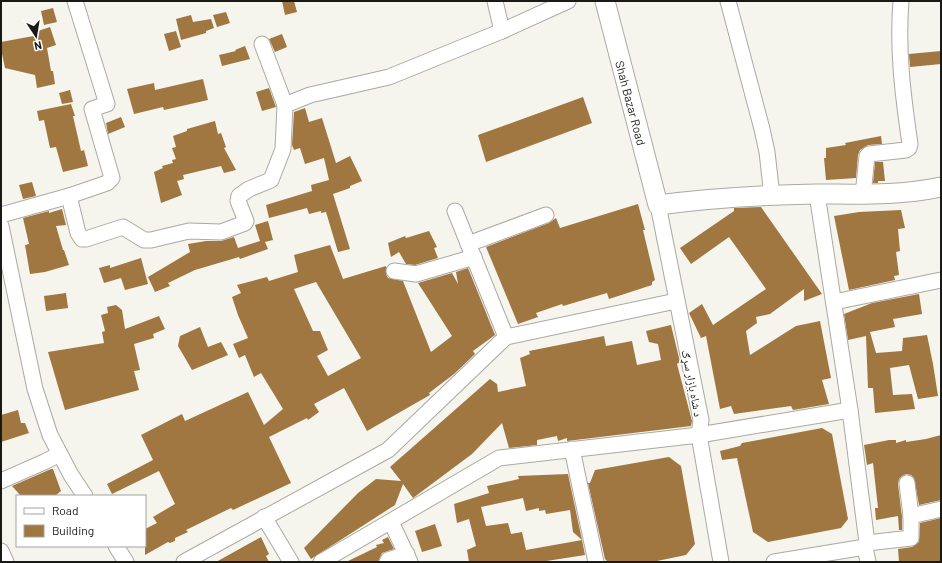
<svg xmlns="http://www.w3.org/2000/svg" width="942" height="563" font-family="Barlow,'Noto Naskh Arabic',sans-serif">
<style>
.building{fill:#a07641;fill-rule:evenodd}
.lines{fill:none;stroke-linecap:round;stroke-linejoin:round}
.minor-casing{stroke:#aaa9a2;stroke-width:17}
.major-casing{stroke:#aaa9a2;stroke-width:21}
.minor{stroke:#fff;stroke-width:15}
.major{stroke:#fff;stroke-width:19}
.labels{text-anchor:middle;dominant-baseline:central;stroke-width:3;stroke-linejoin:round;paint-order:stroke}
.street-label{font-size:12px;fill:#191916;stroke:#fff}
</style>
<rect width="100%" height="100%" fill="#f5f4ed"/>
<g class="building">
<path d="M 282,1 L 294,1 L 297,12 L 285,15 Z"/>
<path d="M 53,8 L 57,22 L 44,25 L 41,11 Z"/>
<path d="M 226,12 L 230,23 L 217,27 L 213,15 Z"/>
<path d="M 191,15 L 193,22 L 211,19 L 214,28 L 206,31 L 206,33 L 181,40 L 176,19 Z"/>
<path d="M 50,27 L 56,45 L 47,48 L 51,71 L 53,71 L 55,84 L 37,88 L 35,75 L 5,68 L 1,49 L 1,42 L 39,35 L 38,31 Z"/>
<path d="M 176,31 L 181,47 L 169,51 L 164,34 Z"/>
<path d="M 282,34 L 287,47 L 275,52 L 269,39 Z"/>
<path d="M 245,46 L 250,59 L 222,66 L 219,55 L 236,51 L 235,50 Z"/>
<path d="M 941,51 L 941,64 L 910,67 L 909,54 Z"/>
<path d="M 203,79 L 208,100 L 164,110 L 163,107 L 134,114 L 127,89 L 154,83 L 155,90 Z"/>
<path d="M 269,88 L 276,107 L 262,111 L 256,92 Z"/>
<path d="M 70,90 L 73,102 L 62,104 L 59,93 Z"/>
<path d="M 583,97 L 592,123 L 486,162 L 478,135 Z"/>
<path d="M 71,104 L 75,116 L 73,116 L 81,151 L 84,150 L 88,166 L 63,172 L 56,147 L 50,148 L 44,120 L 39,121 L 37,111 Z"/>
<path d="M 305,108 L 309,122 L 322,118 L 336,163 L 350,156 L 362,181 L 350,186 L 350,188 L 333,194 L 350,249 L 338,252 L 326,212 L 321,213 L 321,211 L 309,214 L 307,208 L 269,218 L 266,205 L 312,191 L 311,185 L 329,180 L 324,158 L 305,164 L 300,148 L 294,150 L 292,145 L 294,112 Z"/>
<path d="M 121,117 L 125,127 L 108,134 L 106,123 Z"/>
<path d="M 215,121 L 218,134 L 221,133 L 226,147 L 224,148 L 236,170 L 224,173 L 221,166 L 183,175 L 184,179 L 177,181 L 182,195 L 161,203 L 154,172 L 163,168 L 162,166 L 173,163 L 172,160 L 176,159 L 172,148 L 176,147 L 173,136 L 187,131 L 187,129 Z"/>
<path d="M 881,136 L 882,144 L 868,145 L 860,150 L 858,155 L 856,178 L 826,180 L 824,158 L 826,158 L 826,148 L 846,145 L 845,143 Z"/>
<path d="M 875,162 L 883,162 L 885,181 L 878,181 L 878,183 L 873,183 Z"/>
<path d="M 32,182 L 36,196 L 23,199 L 19,185 Z"/>
<path d="M 638,204 L 645,230 L 643,230 L 655,280 L 652,282 L 652,285 L 609,299 L 607,293 L 563,306 L 562,304 L 536,313 L 538,317 L 518,324 L 486,247 L 549,223 L 556,218 L 560,228 Z"/>
<path d="M 761,207 L 822,294 L 804,301 L 804,289 L 770,314 L 756,317 L 757,323 L 746,331 L 750,355 L 796,326 L 820,321 L 831,378 L 822,380 L 829,404 L 793,410 L 791,406 L 734,414 L 731,406 L 720,409 L 706,336 L 701,338 L 689,313 L 702,304 L 713,325 L 766,289 L 729,237 L 691,264 L 680,248 L 734,211 L 734,208 Z"/>
<path d="M 62,209 L 66,225 L 56,226 L 63,250 L 64,250 L 69,265 L 45,272 L 30,274 L 25,245 L 29,244 L 23,218 L 49,211 L 49,213 Z"/>
<path d="M 901,210 L 905,228 L 898,229 L 900,251 L 896,252 L 899,275 L 894,276 L 895,280 L 849,290 L 834,216 L 859,212 Z"/>
<path d="M 268,221 L 273,240 L 265,242 L 268,249 L 240,259 L 239,257 L 195,270 L 168,283 L 170,286 L 155,292 L 148,277 L 190,252 L 188,244 L 206,241 L 221,241 L 234,237 L 238,248 L 260,241 L 255,225 Z"/>
<path d="M 429,231 L 437,247 L 434,248 L 438,258 L 415,265 L 406,264 L 399,252 L 391,257 L 388,243 L 405,236 L 406,238 Z"/>
<path d="M 330,245 L 343,279 L 386,266 L 386,274 L 388,278 L 403,281 L 431,352 L 452,336 L 418,283 L 452,273 L 458,284 L 456,272 L 468,268 L 495,335 L 473,351 L 475,354 L 454,374 L 429,393 L 430,395 L 367,431 L 344,388 L 314,404 L 319,412 L 308,420 L 307,418 L 269,437 L 291,483 L 233,510 L 231,508 L 186,530 L 188,532 L 175,538 L 175,541 L 170,543 L 168,542 L 145,555 L 145,529 L 157,523 L 153,517 L 175,504 L 159,471 L 112,494 L 107,484 L 153,460 L 141,435 L 182,414 L 185,421 L 248,392 L 264,425 L 283,409 L 261,373 L 254,377 L 245,355 L 239,358 L 233,344 L 248,338 L 238,315 L 232,297 L 241,293 L 237,285 L 267,277 L 269,281 L 298,272 L 294,255 ZM 316,282 L 361,358 L 328,376 L 317,356 L 328,350 L 320,331 L 313,331 L 294,289 Z"/>
<path d="M 141,258 L 148,284 L 125,290 L 121,278 L 104,283 L 99,268 L 110,265 L 110,268 Z"/>
<path d="M 66,293 L 68,308 L 46,311 L 44,296 Z"/>
<path d="M 919,294 L 922,314 L 893,319 L 895,327 L 870,332 L 876,353 L 902,351 L 903,338 L 927,335 L 933,364 L 938,396 L 918,399 L 909,365 L 890,368 L 893,395 L 912,394 L 915,409 L 875,413 L 873,388 L 868,388 L 866,336 L 848,340 L 844,314 L 872,303 Z"/>
<path d="M 116,305 L 122,310 L 125,329 L 159,316 L 165,329 L 153,334 L 154,338 L 134,344 L 140,370 L 134,371 L 139,390 L 65,410 L 48,352 L 104,343 L 102,332 L 105,331 L 101,315 L 108,313 L 107,307 Z"/>
<path d="M 671,325 L 680,362 L 677,364 L 692,421 L 691,426 L 567,441 L 567,438 L 558,441 L 557,436 L 537,440 L 537,445 L 509,448 L 502,423 L 472,454 L 417,495 L 413,498 L 403,484 L 395,505 L 311,559 L 304,548 L 358,493 L 376,479 L 401,481 L 390,467 L 490,379 L 497,384 L 498,392 L 526,386 L 520,358 L 530,354 L 529,351 L 604,336 L 606,346 L 632,341 L 637,365 L 661,360 L 658,344 L 649,342 L 646,331 Z"/>
<path d="M 200,327 L 208,347 L 221,342 L 228,355 L 192,370 L 178,346 L 180,336 Z"/>
<path d="M 18,410 L 21,423 L 25,423 L 29,433 L 1,442 L 1,415 Z"/>
<path d="M 822,428 L 832,434 L 848,519 L 841,528 L 768,542 L 753,532 L 737,458 L 722,460 L 720,451 L 740,446 L 742,443 Z"/>
<path d="M 941,435 L 941,500 L 919,505 L 914,478 L 911,475 L 906,474 L 902,476 L 899,479 L 898,484 L 902,517 L 902,530 L 899,530 L 898,516 L 876,520 L 875,508 L 878,508 L 873,463 L 867,465 L 864,445 L 889,440 L 896,440 L 896,443 L 906,440 L 906,442 L 926,439 Z"/>
<path d="M 669,457 L 681,466 L 695,544 L 686,555 L 652,562 L 608,562 L 605,559 L 588,483 L 590,483 L 595,470 Z"/>
<path d="M 51,469 L 53,469 L 61,491 L 55,496 L 21,496 L 12,486 Z"/>
<path d="M 568,474 L 582,540 L 573,532 L 570,510 L 546,514 L 545,510 L 539,511 L 539,508 L 526,511 L 523,498 L 481,507 L 486,526 L 508,523 L 511,534 L 522,532 L 526,550 L 582,540 L 585,555 L 540,562 L 469,562 L 467,550 L 476,546 L 469,519 L 457,523 L 454,504 L 489,493 L 487,486 L 519,479 L 518,476 Z"/>
<path d="M 941,518 L 941,562 L 899,562 L 898,549 L 912,547 L 919,542 L 920,523 Z"/>
<path d="M 435,524 L 442,546 L 422,552 L 415,531 Z"/>
<path d="M 261,537 L 269,554 L 266,556 L 269,562 L 216,562 Z"/>
<path d="M 388,537 L 394,549 L 382,553 L 378,562 L 346,562 L 377,547 L 376,545 L 384,543 L 382,540 Z"/>
</g>
<g class="lines">
<g class="minor-casing">
<g id="minor">
<path d="M 495,1 L 502,31"/>
<path d="M 728,1 L 762,129 L 767,152 L 772,196"/>
<path d="M 262,44 L 285,105"/>
<path d="M 817,194 L 850,410 L 867,543 L 865,547"/>
<path d="M 863,195 L 867,156 L 869,154 L 906,150 L 909,148 L 910,144 C 903,96 897,50 901,1"/>
<path d="M 69,196 L 78,233 L 82,239 L 86,239 L 123,227 L 144,240 L 151,240 L 189,231 L 221,232 L 245,223 L 246,221 L 238,201 L 239,196 L 249,189 L 271,180 L 283,149 L 285,105 L 310,95 L 389,77 L 502,31 L 568,1"/>
<path d="M 658,205 L 701,420 L 699,435 L 721,562"/>
<path d="M 455,211 L 506,337"/>
<path d="M 1,215 L 69,196 L 107,183 L 112,178 L 92,109 L 107,104 L 75,1"/>
<path d="M 1,226 L 35,389 L 50,435 L 71,475 L 85,496"/>
<path d="M 468,244 L 546,215"/>
<path d="M 394,271 L 416,274 L 474,257"/>
<path d="M 834,302 L 941,280"/>
<path d="M 572,449 L 596,562"/>
<path d="M 1,481 L 44,462 L 60,454"/>
<path d="M 911,516 L 941,509"/>
<path d="M 264,517 L 291,562"/>
<path d="M 391,522 L 410,562"/>
<path d="M 867,543 L 911,538 L 911,516 L 907,483"/>
<path d="M 116,546 L 126,562"/>
<path d="M 1,551 L 6,562"/>
<path d="M 184,562 L 388,450 L 506,337 L 676,301"/>
<path d="M 321,562 L 499,458 L 699,435 L 850,410"/>
<path d="M 387,562 L 388,560 L 407,554"/>
<path d="M 774,562 L 865,547 L 868,562"/>
</g>
</g>
<g class="major-casing">
<path id="major" d="M 605,1 L 658,205 C 710,198 763,195 816,194 C 859,194 898,196 941,187"/>
</g>
<use href="#minor" class="minor"/>
<use href="#major" class="major"/>
</g>
<g class="labels">
<g class="street-label">
<text transform="translate(631 103) rotate(75)">Shah Bazar Road</text>
<text transform="translate(693 383) rotate(79)">د شاه بازار سړګ</text>
</g>
</g>
<rect width="942" height="563" fill="none" stroke="#191916" stroke-width="4"/>
<rect x="16" y="495" width="130" height="52" fill="#ffffff" stroke="#a3a3a2"/>
<rect x="24" y="508" width="20" height="6" fill="#ffffff" stroke="#a3a3a2"/>
<text x="52" y="515" font-size="12" fill="#191916">Road</text>
<rect x="24" y="525" width="20" height="12" fill="#a07641" stroke="#a3a3a2"/>
<text x="52" y="535" font-size="12" fill="#191916">Building</text>
<g transform="translate(36 36) rotate(168)" stroke="#ffffff" stroke-width="3" paint-order="stroke">
<path d="M0-3L7 15L0 10L-7 15Z" fill="#191916"/>
<text y="-6" font-size="11" font-weight="bold" text-anchor="middle" fill="#191916">N</text>
</g>
</svg>
